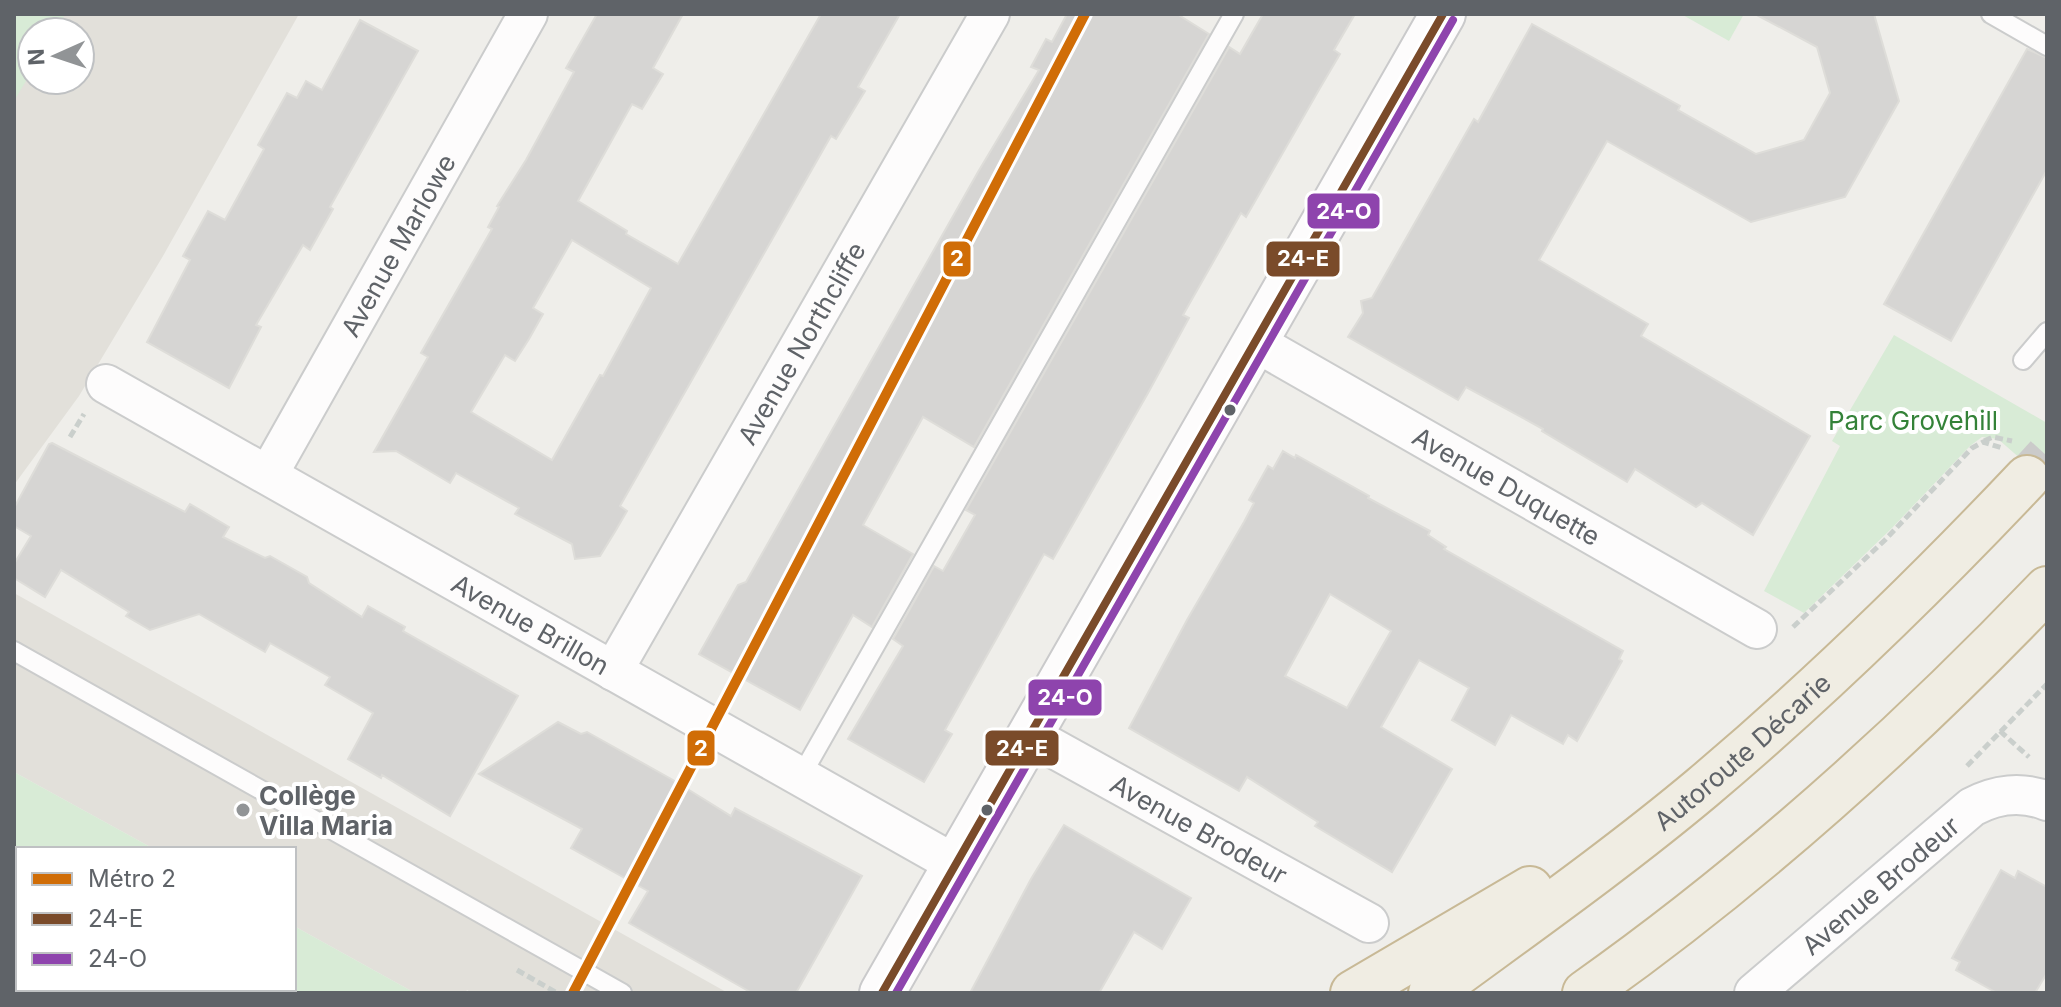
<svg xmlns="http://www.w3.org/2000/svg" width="2061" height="1007" font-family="Inter,sans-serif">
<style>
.education{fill:#e2e0da;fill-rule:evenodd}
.green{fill:#d8ebd6}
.building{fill:#d6d5d3;stroke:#deddd9;stroke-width:2;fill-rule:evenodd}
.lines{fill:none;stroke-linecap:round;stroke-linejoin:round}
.motorway-tunnel{stroke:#cbcbca;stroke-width:44;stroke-dasharray:44 22;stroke-linecap:butt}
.service-casing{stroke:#cbcccc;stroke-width:22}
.minor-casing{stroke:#cbcccc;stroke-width:42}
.secondary-casing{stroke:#cacacb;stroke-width:48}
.motorway-casing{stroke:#c8b996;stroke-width:48}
.path{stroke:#cacfcc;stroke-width:5;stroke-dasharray:8 4;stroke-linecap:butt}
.service{stroke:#fdfcfc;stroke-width:18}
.minor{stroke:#fdfcfc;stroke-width:38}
.secondary{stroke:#fdfcfc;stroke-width:44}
.motorway{stroke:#f0ede3;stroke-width:44}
.bus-1-casing{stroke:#fff;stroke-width:14}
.bus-2-casing{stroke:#fff;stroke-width:14}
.bus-1{stroke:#7a4b2a;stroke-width:8}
.bus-2{stroke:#8e44ad;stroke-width:8}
.metro-1-casing{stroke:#fff;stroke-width:16}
.metro-1{stroke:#d06d07;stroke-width:10}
.bus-dot{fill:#5f6368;stroke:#fff;stroke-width:3}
.poi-dot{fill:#919496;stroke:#fff;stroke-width:3}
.labels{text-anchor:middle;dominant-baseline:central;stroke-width:8;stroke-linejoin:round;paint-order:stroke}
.street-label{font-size:26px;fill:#5f6368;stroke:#fff}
.park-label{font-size:26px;fill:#348238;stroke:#fff}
.poi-label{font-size:26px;font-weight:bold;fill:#5f6368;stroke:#fff;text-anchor:start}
.line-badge{stroke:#fff;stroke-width:3}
.badge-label{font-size:22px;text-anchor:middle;font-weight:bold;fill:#fff}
</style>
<rect width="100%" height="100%" fill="#efeeea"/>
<g class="education">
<path d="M 14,14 L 299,14 L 163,256 L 79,396 L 14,485 ZM 32,32 L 80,32 L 80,80 L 32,80 Z"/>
<path d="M 14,593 L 728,993 L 472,993 L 467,990 L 465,993 L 415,993 L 294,926 L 294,849 L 154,849 L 14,772 Z"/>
</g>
<g class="green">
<path d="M 14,14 L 65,14 L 55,32 L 32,32 L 32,71 L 14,101 Z"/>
<path d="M 1681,14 L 1744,14 L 1729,41 Z"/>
<path d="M 1894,335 L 2047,423 L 2047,482 L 1998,439 L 1982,437 L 1970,446 L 1892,528 L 1804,613 L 1764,591 L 1840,446 L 1832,441 Z"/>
<path d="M 14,772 L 154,849 L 18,849 L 18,954 L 14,951 Z"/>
<path d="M 294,926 L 415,993 L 90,993 L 83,989 L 294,989 Z"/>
</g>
<g class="building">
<path d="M 597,14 L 683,14 L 653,68 L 663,74 L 642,109 L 632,104 L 578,201 L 627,231 L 626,234 L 678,264 L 821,14 L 900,14 L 858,87 L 865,91 L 836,139 L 831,136 L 620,506 L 627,511 L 616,530 L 600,556 L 575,559 L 572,544 L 515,514 L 519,508 L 456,473 L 450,483 L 396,451 L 374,452 L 428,357 L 421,353 L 492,229 L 488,227 L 499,207 L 497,206 L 526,160 L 574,72 L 566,68 ZM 572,240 L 651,288 L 603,376 L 600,375 L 552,460 L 471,412 L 505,355 L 515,361 L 529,339 L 543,314 L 533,308 Z"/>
<path d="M 1067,14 L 1177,14 L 1209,34 L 974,447 L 923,417 L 863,525 L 913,554 L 872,627 L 853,615 L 800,710 L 699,654 L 738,585 L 746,582 L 978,172 L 1039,70 L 1031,67 L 1046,39 L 1052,42 Z"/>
<path d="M 1263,14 L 1355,14 L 1334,50 L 1340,54 L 1320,88 L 1246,217 L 1241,213 L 1183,315 L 1189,318 L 1148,393 L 1053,559 L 1044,554 L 945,730 L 952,734 L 924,782 L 848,739 L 903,646 L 893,639 L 934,566 L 943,571 L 975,515 L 966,510 L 1229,47 L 1240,54 Z"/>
<path d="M 1755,14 L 1874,14 L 1899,101 L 1845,197 L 1751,222 L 1607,141 L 1539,260 L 1648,324 L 1641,336 L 1810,436 L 1753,535 L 1702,503 L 1696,507 L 1635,469 L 1627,482 L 1542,431 L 1543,429 L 1466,387 L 1458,400 L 1348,337 L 1363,313 L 1361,301 L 1372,298 L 1474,119 L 1478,122 L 1532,24 L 1680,106 L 1678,110 L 1756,154 L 1804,140 L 1830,93 L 1817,47 Z"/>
<path d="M 360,20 L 418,51 L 330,207 L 333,209 L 310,250 L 303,245 L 256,325 L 261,327 L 229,388 L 147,342 L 190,260 L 183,256 L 208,211 L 225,220 L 264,149 L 258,145 L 287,93 L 297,98 L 306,81 L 322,90 Z"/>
<path d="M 2027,49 L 2047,58 L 2047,170 L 1951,341 L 1884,304 Z"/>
<path d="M 52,443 L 185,512 L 190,504 L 229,527 L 223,537 L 265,558 L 270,556 L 307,577 L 309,583 L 362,617 L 368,606 L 405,627 L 403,631 L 518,696 L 450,816 L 382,775 L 381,778 L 348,759 L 373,713 L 325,685 L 330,677 L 270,643 L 265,652 L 199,614 L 150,630 L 126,616 L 129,612 L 61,570 L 45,597 L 14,578 L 14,564 L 31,536 L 14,526 L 14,508 L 49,444 Z"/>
<path d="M 1283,451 L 1295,458 L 1296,455 L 1369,496 L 1368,498 L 1430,531 L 1428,535 L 1446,547 L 1444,549 L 1623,651 L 1619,659 L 1622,661 L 1577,741 L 1568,735 L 1563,744 L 1511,715 L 1495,745 L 1452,720 L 1469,688 L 1419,660 L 1381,727 L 1452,769 L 1392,872 L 1315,826 L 1318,822 L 1247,777 L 1239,791 L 1129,728 L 1187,620 L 1244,522 L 1254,503 L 1249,500 L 1268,466 L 1273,469 ZM 1330,594 L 1391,631 L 1347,708 L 1285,676 Z"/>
<path d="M 558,722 L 581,734 L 587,732 L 673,780 L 731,816 L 735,808 L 862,876 L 796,993 L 752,993 L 629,923 L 648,891 L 571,848 L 582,829 L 479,774 Z"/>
<path d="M 1064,825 L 1191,898 L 1162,949 L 1134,932 L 1099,993 L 970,993 L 1031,879 Z"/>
<path d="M 2001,870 L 2015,878 L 2018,871 L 2047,887 L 2047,973 L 2035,993 L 1997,993 L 1956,970 L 1960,962 L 1952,958 Z"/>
</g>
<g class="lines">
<path class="motorway-tunnel" d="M 2027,478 L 2047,456"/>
<g class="service-casing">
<g id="service">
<path d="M 1991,14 L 2047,46"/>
<path d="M 2023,360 L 2047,332"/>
<path d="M 14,651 L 622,993"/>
<path d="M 801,776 L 1234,14"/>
</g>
</g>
<g class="minor-casing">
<g id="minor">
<path id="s1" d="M 1255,342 L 1757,629"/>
<path id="s2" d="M 106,384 L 955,864"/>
<path id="s3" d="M 268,475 L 528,14"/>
<path id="s4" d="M 613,671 L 990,14"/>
<path id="s5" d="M 1031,736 L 1369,923"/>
<path id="s6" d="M 1754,993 L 1972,807 C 1996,794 2022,791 2047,801"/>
</g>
</g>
<g class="secondary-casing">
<path id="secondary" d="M 882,993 L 1443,14"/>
</g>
<g class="motorway-casing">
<g id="motorway">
<path d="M 1353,993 L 1530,889"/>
<path id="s7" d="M 1431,993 C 1522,926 1616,860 1702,788 C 1817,691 1924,587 2027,478"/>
<path d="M 1585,993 C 1752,875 1906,736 2047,589"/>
</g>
</g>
<g class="path">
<path d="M 70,437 L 84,414"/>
<path d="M 1984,441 L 1993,437 L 2012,441"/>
<path d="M 1793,627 L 1885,540 L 1972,448 L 1983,442 L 2002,448"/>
<path d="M 2000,731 L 2029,757"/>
<path d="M 1967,766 L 2047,684"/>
<path d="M 517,970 L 557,993"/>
</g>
<use href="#service" class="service"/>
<use href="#minor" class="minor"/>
<use href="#secondary" class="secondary"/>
<use href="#motorway" class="motorway"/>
<g class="bus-1-casing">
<path id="bus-1" d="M 882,993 L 1443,14"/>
</g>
<g class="bus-2-casing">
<path id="bus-2" d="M 896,993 L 1453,20"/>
</g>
<use href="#bus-1" class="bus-1"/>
<use href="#bus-2" class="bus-2"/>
<g class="metro-1-casing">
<path id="metro-1" d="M 573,993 L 1085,14"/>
</g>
<use href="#metro-1" class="metro-1"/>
</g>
<g class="bus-dot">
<circle cx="1230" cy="410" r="7"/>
<circle cx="987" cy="810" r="7"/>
</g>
<circle class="poi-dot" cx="243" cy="810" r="8"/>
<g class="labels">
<g class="street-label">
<text stroke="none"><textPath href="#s3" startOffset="264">Avenue Marlowe</textPath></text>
<text stroke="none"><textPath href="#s4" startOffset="378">Avenue Northcliffe</textPath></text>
<text stroke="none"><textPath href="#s1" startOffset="290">Avenue Duquette</textPath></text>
<text stroke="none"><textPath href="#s2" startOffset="488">Avenue Brillon</textPath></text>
<text stroke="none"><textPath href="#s7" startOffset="394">Autoroute Décarie</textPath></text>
<text stroke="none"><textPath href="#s5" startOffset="192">Avenue Brodeur</textPath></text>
<text stroke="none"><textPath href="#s6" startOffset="166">Avenue Brodeur</textPath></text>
</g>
<g class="park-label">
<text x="1913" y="420">Parc Grovehill</text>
</g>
<g class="poi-label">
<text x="259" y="795">Collège<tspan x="259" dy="30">Villa Maria</tspan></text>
</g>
</g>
<g class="line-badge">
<rect x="1306" y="192" width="75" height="38" rx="8" fill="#8e44ad"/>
<rect x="942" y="240" width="30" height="38" rx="8" fill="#d06d07"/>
<rect x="1265" y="240" width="76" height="38" rx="8" fill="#7a4b2a"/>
<rect x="1027" y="678" width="76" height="39" rx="8" fill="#8e44ad"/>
<rect x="686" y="729" width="30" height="38" rx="8" fill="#d06d07"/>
<rect x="984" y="729" width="76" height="38" rx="8" fill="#7a4b2a"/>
</g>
<g class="badge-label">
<text x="1344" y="219">24-O</text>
<text x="957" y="266">2</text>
<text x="1303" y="266">24-E</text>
<text x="1065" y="705">24-O</text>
<text x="701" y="756">2</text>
<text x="1022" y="756">24-E</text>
</g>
<rect width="2061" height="1007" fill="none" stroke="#5f6368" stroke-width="32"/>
<rect x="16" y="847" width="280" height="144" fill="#ffffff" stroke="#bfc1c3" stroke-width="2"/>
<rect x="32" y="873" width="40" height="12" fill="#d06d07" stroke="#bfc1c3" stroke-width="2"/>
<text x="88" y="887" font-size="24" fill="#5f6368">Métro 2</text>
<rect x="32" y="913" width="40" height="12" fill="#7a4b2a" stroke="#bfc1c3" stroke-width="2"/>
<text x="88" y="927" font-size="24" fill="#5f6368">24-E</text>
<rect x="32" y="953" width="40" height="12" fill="#8e44ad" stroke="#bfc1c3" stroke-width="2"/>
<text x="88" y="967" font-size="24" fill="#5f6368">24-O</text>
<g transform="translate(56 56) rotate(267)"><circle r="38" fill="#ffffff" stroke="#bfc1c3" stroke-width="2"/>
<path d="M0-6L14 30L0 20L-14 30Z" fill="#919496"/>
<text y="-12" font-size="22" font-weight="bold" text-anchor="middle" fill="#5f6368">N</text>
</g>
</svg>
